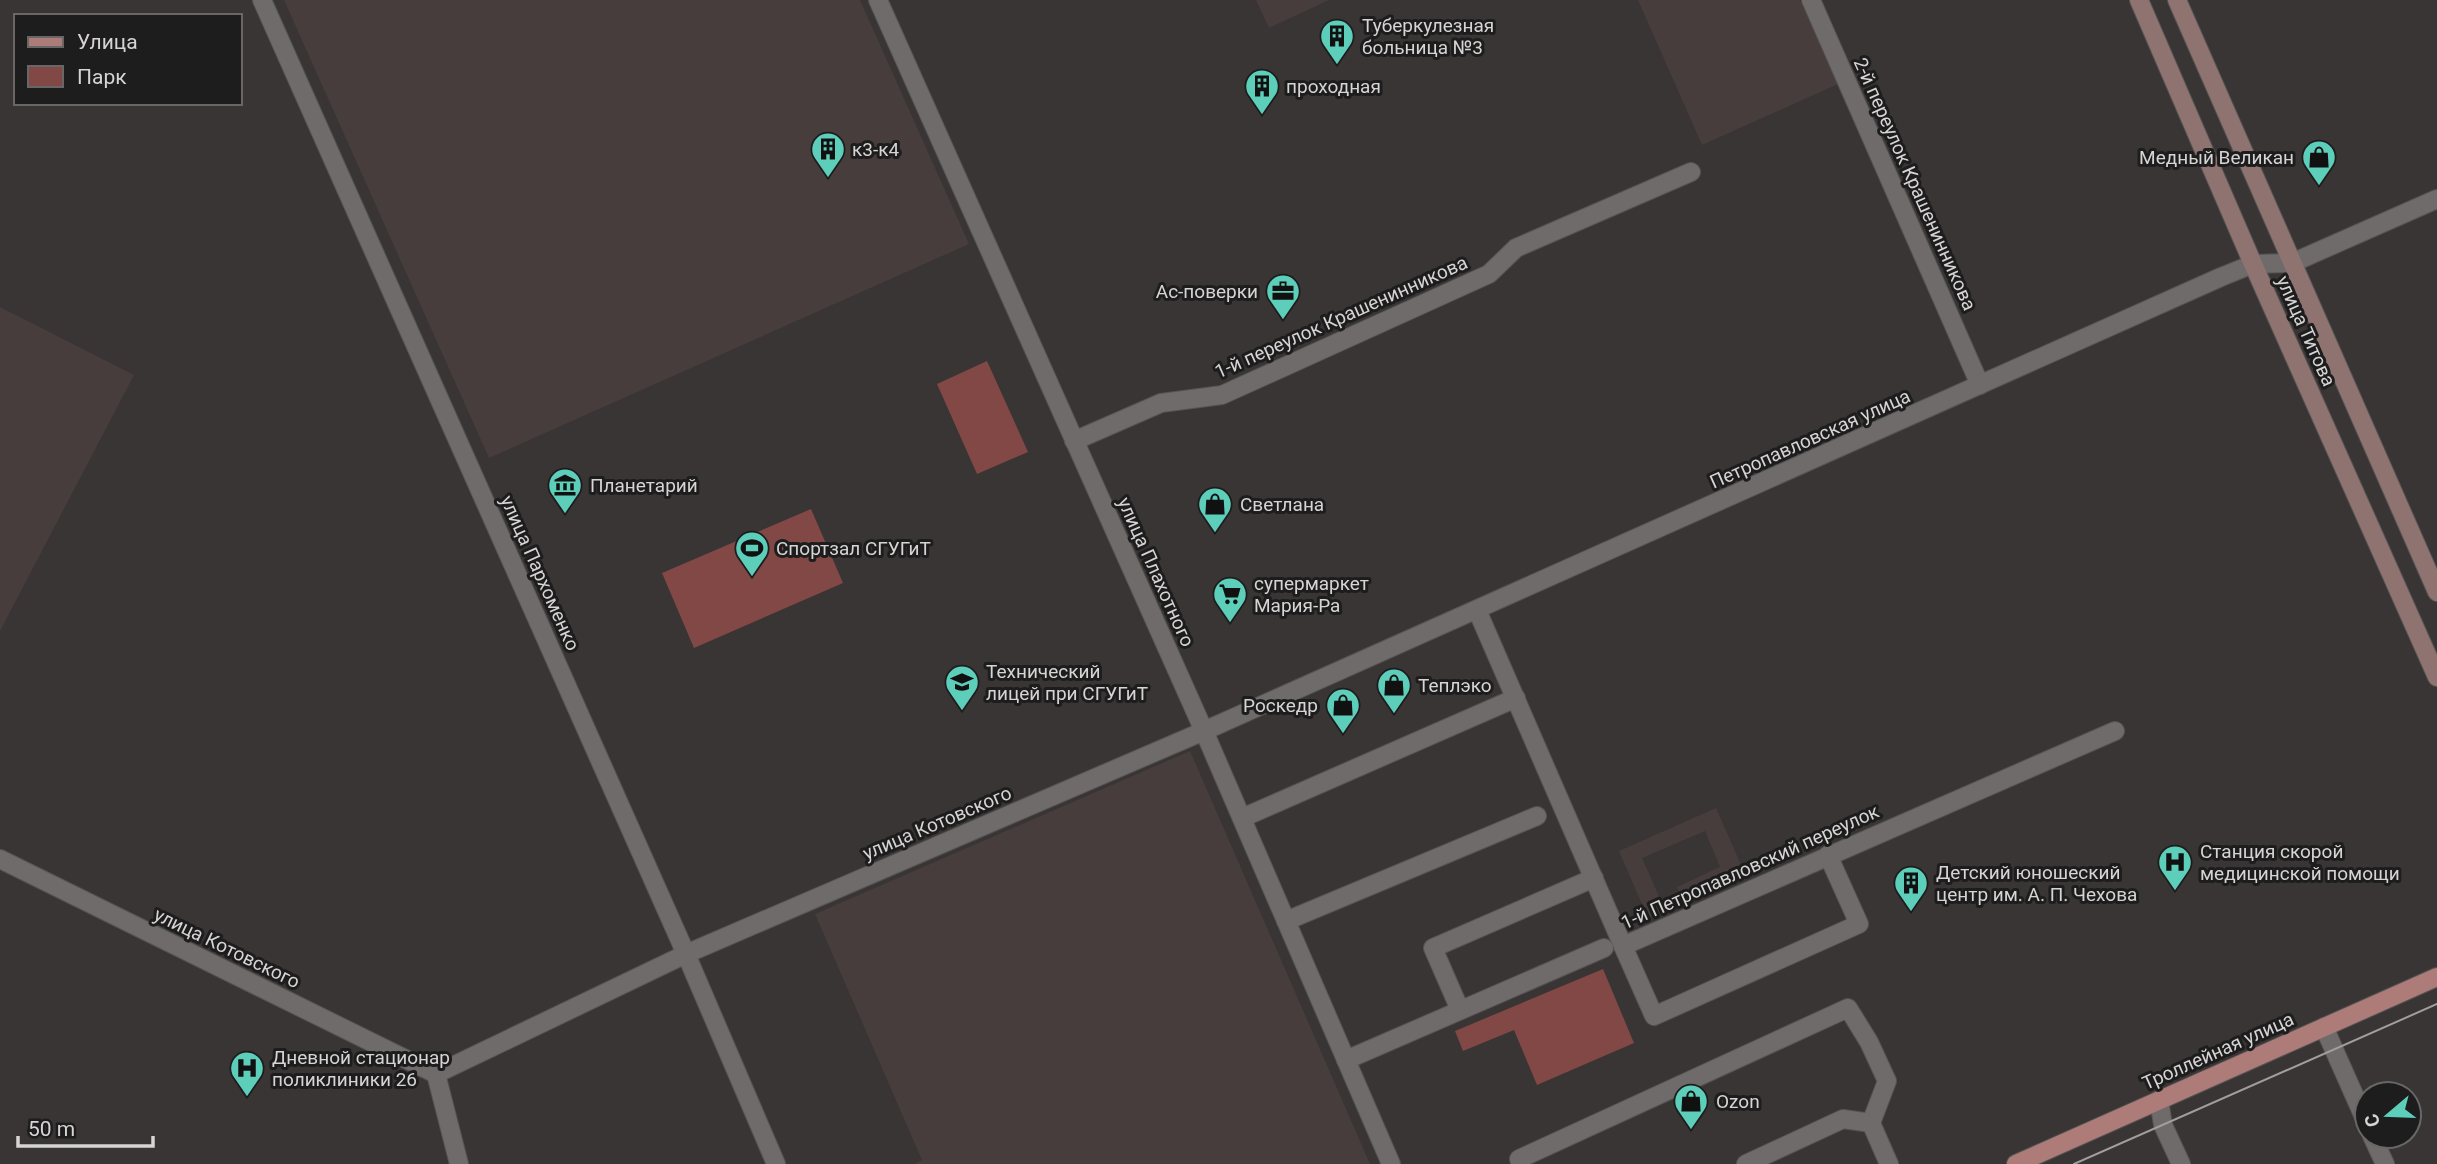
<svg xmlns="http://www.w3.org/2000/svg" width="2437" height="1164" font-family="Roboto,sans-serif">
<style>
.built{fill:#473d3c}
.green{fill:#824845}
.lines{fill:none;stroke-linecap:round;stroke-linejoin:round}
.minor-casing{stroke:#565353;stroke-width:20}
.tertiary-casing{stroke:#565353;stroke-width:20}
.secondary-casing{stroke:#565353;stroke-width:20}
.primary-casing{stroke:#565353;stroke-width:20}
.minor{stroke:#6e6b6a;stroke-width:18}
.tertiary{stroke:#6e6b6a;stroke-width:18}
.secondary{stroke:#8e7371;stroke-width:18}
.primary{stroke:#ad7c78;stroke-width:18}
.tram{stroke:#a19f9e;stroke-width:2}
.labels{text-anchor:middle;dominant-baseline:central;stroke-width:6;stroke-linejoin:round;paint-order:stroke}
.poi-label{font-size:19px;fill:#d6d4d4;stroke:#1e1d1d;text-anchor:start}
.street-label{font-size:19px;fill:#d6d4d4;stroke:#1e1d1d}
</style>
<rect width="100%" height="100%" fill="#383534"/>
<g class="built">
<path d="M 284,0 L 860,0 L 969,244 L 489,458 Z"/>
<path d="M 1256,0 L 1329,0 L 1269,28 Z"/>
<path d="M 1638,0 L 1800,0 L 1838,84 L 1702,145 Z"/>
<path d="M 0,307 L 134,375 L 0,631 Z"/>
<path d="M 1190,751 L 1370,1164 L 915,1164 L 922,1160 L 815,914 Z"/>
<path d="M 1716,808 L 1745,874 L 1683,901 L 1677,887 L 1720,867 L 1705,831 L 1642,858 L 1665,910 L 1648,918 L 1619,851 Z"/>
</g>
<g class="green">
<path d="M 987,361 L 1028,452 L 977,474 L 937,384 Z"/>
<path d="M 811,509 L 843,583 L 694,648 L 662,573 Z"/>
<path d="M 1603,969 L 1634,1043 L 1537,1085 L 1514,1030 L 1463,1051 L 1455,1031 Z"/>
</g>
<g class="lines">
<g class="minor-casing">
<g id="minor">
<path d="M 1811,0 L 1980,385"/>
<path d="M 1074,441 L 1161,403 L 1222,395 L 1489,274 L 1516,248 L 1691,172"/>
<path d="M 1477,610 L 1623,946 L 2115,731"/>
<path d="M 1204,731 L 2221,277 L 2253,264 L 2292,263 L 2437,199"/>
<path d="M 1242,818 L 1516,698"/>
<path d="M 1286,921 L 1537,816"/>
<path d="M 1623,946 L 1654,1016 L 1859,924 L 1828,855"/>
<path d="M 1460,1010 L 1433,948 L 1594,878"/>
<path d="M 2324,1027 L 2367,1124"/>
<path d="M 1346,1060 L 1604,948"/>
<path d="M 436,1074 L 459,1164"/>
<path d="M 2159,1100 L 2163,1125 L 2181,1164"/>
<path d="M 2372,1136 L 2385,1164"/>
<path d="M 1521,1164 L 1519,1159 L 1848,1008 L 1869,1042 L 1887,1081 L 1871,1123"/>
<path d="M 1746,1164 L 1843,1119 L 1871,1123 L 1889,1164"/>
</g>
</g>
<g class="tertiary-casing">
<g id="tertiary">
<path d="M 262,0 L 686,954 L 776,1164"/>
<path d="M 878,0 L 1204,731 L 1391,1164"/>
<path d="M 0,859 L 436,1074 L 686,954 L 1204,731"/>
</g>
</g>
<g class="secondary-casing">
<g id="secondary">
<path d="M 2139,0 L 2253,264 L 2437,677"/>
<path d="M 2177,0 L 2437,592"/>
</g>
</g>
<g class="primary-casing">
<path id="primary" d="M 2016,1164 L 2437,977"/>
</g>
<use href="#minor" class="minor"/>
<use href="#tertiary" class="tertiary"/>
<use href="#secondary" class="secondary"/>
<use href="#primary" class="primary"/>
<path class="tram" d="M 2074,1164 L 2437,1004"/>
</g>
<defs>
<g id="building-pin" transform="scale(1.75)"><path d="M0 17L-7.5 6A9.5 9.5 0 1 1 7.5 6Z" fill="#5dceb9" stroke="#1e1d1d"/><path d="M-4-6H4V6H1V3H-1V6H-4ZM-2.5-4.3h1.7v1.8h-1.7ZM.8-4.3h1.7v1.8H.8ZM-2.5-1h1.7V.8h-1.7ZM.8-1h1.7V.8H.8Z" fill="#111"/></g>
<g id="shop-pin" transform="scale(1.75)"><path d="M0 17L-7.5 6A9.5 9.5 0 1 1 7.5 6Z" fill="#5dceb9" stroke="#1e1d1d"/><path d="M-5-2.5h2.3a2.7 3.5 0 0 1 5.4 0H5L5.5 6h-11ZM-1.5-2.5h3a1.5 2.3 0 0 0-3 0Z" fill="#111"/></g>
<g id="office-pin" transform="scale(1.75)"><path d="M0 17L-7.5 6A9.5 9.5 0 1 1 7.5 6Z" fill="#5dceb9" stroke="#1e1d1d"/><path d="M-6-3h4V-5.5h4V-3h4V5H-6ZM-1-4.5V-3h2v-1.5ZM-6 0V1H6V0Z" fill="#111"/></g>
<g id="museum-pin" transform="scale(1.75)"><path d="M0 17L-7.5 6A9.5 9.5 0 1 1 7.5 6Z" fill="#5dceb9" stroke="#1e1d1d"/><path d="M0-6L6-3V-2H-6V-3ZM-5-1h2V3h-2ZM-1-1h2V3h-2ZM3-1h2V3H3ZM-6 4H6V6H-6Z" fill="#111"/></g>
<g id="stadium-pin" transform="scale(1.75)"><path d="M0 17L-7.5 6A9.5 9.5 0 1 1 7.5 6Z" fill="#5dceb9" stroke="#1e1d1d"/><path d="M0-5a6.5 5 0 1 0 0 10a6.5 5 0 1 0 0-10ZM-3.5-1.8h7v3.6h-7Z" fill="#111"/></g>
<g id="supermarket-pin" transform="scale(1.75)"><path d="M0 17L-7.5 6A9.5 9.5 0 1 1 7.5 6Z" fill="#5dceb9" stroke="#1e1d1d"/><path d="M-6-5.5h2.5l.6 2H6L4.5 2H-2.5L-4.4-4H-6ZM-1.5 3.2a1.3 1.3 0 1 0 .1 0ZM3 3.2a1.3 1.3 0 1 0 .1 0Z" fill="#111"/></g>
<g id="school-pin" transform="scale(1.75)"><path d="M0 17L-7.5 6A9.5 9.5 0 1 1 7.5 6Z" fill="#5dceb9" stroke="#1e1d1d"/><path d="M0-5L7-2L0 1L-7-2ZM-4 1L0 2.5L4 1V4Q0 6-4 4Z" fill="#111"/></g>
<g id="hospital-pin" transform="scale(1.75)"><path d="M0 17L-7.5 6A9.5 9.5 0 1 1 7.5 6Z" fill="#5dceb9" stroke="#1e1d1d"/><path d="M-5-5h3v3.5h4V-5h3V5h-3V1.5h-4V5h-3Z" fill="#111"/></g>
</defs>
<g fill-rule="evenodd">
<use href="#building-pin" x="1337" y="36"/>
<use href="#building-pin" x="1262" y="86"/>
<use href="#building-pin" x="828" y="149"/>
<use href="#shop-pin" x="2319" y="157"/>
<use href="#office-pin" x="1283" y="291"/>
<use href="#museum-pin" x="565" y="485"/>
<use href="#shop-pin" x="1215" y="504"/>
<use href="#stadium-pin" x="752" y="548"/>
<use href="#supermarket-pin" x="1230" y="594"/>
<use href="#school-pin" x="962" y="682"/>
<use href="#shop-pin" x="1394" y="685"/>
<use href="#shop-pin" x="1343" y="705"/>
<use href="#hospital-pin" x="2175" y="862"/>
<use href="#building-pin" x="1911" y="883"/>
<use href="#hospital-pin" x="247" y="1068"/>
<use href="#shop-pin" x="1691" y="1101"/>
</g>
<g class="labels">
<g class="poi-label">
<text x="1362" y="25">Туберкулезная<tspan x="1362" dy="22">больница №3</tspan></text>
<text x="1286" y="86">проходная</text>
<text x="852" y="149">к3-к4</text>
<text x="2294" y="157" text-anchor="end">Медный Великан</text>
<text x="1258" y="291" text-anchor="end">Ас-поверки</text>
<text x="590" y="485">Планетарий</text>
<text x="1240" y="504">Светлана</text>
<text x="776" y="548">Спортзал СГУГиТ</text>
<text x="1254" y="583">супермаркет<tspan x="1254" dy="22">Мария-Ра</tspan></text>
<text x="986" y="671">Технический<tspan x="986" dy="22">лицей при СГУГиТ</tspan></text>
<text x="1418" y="685">Теплэко</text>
<text x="1318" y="705" text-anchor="end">Роскедр</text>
<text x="2200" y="851">Станция скорой<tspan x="2200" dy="22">медицинской помощи</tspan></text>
<text x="1936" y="872">Детский юношеский<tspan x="1936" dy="22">центр им. А. П. Чехова</tspan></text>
<text x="272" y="1057">Дневной стационар<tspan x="272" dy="22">поликлиники 26</tspan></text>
<text x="1716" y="1101">Ozon</text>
</g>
<g class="street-label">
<text transform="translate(1915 184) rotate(66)">2-й переулок Крашенинникова</text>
<text transform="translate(1341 317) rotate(-24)">1-й переулок Крашенинникова</text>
<text transform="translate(2306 331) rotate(66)">улица Титова</text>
<text transform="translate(1810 439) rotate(-24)">Петропавловская улица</text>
<text transform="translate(1156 572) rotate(66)">улица Плахотного</text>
<text transform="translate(540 573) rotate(66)">улица Пархоменко</text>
<text transform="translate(937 823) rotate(-23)">улица Котовского</text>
<text transform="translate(1750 867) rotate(-24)">1-й Петропавловский переулок</text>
<text transform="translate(227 948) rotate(26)">улица Котовского</text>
<text transform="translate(2218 1051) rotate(-24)">Троллейная улица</text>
</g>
</g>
<rect x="14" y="14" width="228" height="91" fill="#1e1d1d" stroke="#686666" stroke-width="2"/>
<rect x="28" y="37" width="35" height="10" fill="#ad7c78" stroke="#686666" stroke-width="2"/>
<text x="77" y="49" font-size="21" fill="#d6d4d4">Улица</text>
<rect x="28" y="66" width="35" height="21" fill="#824845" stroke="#686666" stroke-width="2"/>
<text x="77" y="84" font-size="21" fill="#d6d4d4">Парк</text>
<g transform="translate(2388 1115) rotate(251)"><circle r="33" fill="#1e1d1d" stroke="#686666" stroke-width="2"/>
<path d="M0-5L12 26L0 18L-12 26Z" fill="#5dceb9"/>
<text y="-10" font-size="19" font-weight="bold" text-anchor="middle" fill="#d6d4d4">С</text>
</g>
<path d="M18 1136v10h135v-10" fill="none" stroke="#d6d4d4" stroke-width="3.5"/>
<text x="28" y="1136" font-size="21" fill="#d6d4d4" stroke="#1e1d1d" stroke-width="5" paint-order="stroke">50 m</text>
</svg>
